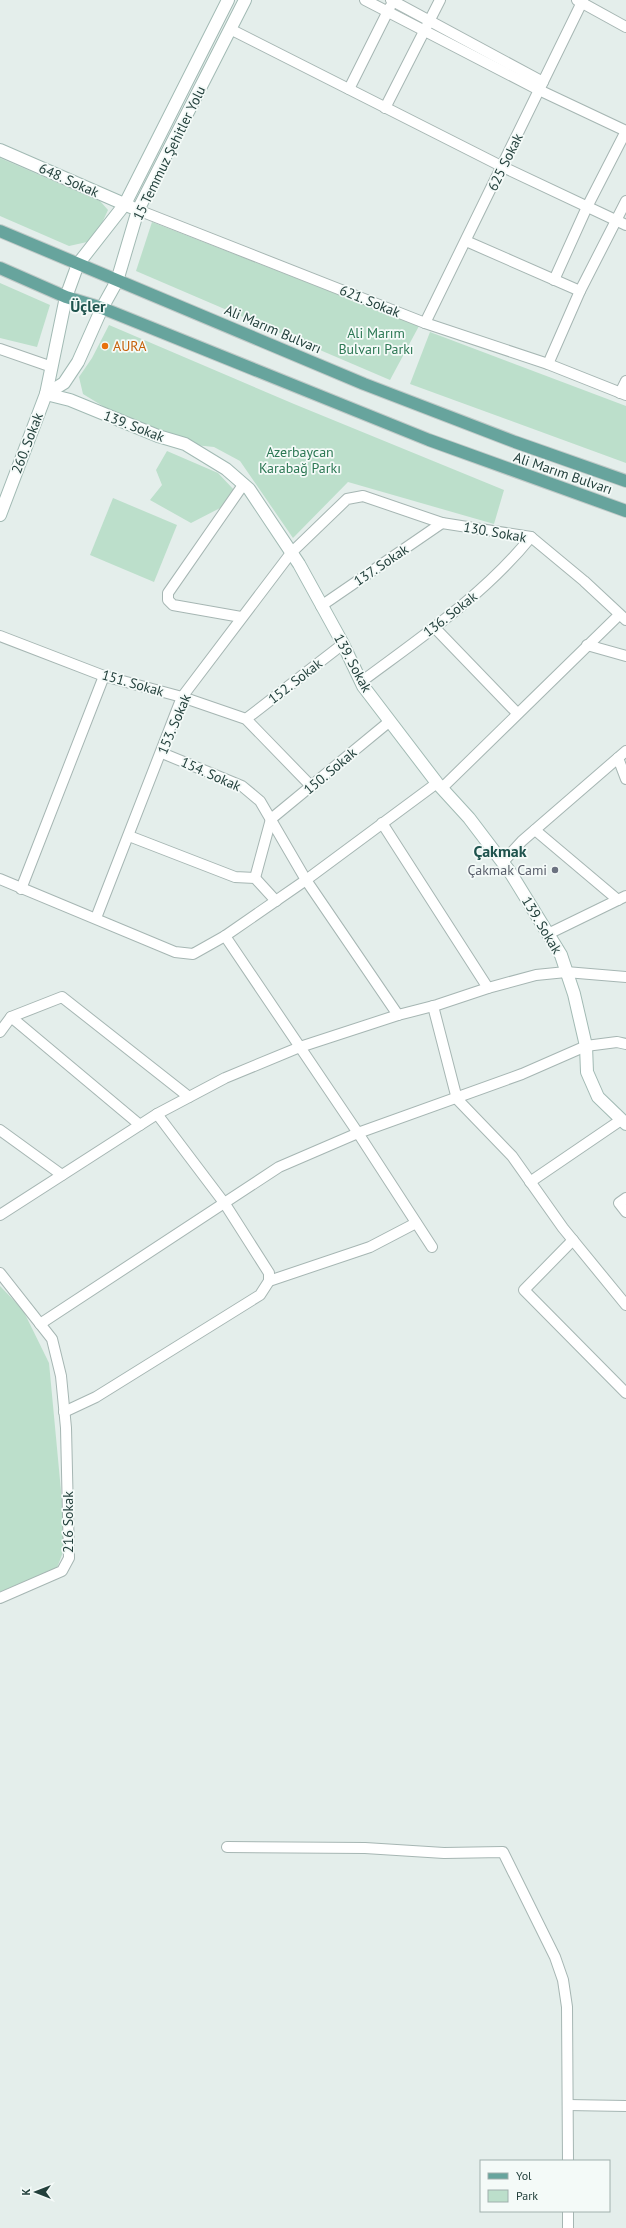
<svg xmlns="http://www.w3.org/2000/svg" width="626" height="2228" font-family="'PT Sans',sans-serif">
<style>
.green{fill:#bcdfcb}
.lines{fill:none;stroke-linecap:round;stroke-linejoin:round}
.street-casing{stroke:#a6b6b3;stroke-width:12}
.secondary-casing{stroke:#a2bab4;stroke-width:14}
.primary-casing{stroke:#c1cac8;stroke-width:14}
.street{stroke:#fff;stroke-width:10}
.secondary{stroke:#fff;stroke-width:12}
.primary{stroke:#67a49d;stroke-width:12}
.food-dot{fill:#e8710a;stroke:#f4faf8;stroke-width:1.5}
.worship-dot{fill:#6b7280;stroke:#f4faf8;stroke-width:1.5}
.labels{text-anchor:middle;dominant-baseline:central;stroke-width:3.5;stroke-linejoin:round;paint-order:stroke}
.street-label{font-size:14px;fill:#23403c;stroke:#f4faf8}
.park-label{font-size:14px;fill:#2c7854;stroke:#f4faf8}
.food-label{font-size:14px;fill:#c56008;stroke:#f4faf8;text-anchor:start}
.worship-label{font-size:14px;fill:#5b616d;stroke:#f4faf8;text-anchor:end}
.quarter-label{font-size:16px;font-weight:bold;fill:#1e534d;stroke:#f4faf8}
</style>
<rect width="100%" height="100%" fill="#e4eeeb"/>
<g class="green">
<path d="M 0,158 L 100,201 L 108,210 L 102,223 L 87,242 L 69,246 L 0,216 Z"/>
<path d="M 152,222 L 419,326 L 390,380 L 136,271 Z"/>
<path d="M 0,283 L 50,305 L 37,347 L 0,338 Z"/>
<path d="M 109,325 L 294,404 L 504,490 L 494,524 L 348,482 L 293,538 L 240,461 L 214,447 L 185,444 L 106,408 L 83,394 L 79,377 L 92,358 Z"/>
<path d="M 430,332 L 626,406 L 626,463 L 410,384 Z"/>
<path d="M 167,451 L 218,473 L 235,491 L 224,506 L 191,523 L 150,500 L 162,485 L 156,470 Z"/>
<path d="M 113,498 L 177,525 L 154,582 L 90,555 Z"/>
<path d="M 0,1286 L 23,1310 L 49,1363 L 66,1544 L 57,1568 L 0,1592 Z"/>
</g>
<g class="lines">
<g class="street-casing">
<g id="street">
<path d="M 365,0 L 539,90 L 626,131"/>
<path d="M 391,0 L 543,82"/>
<path d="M 577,0 L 626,27"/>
<path d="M 230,29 L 503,167 L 626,225"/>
<path d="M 349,89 L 390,7"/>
<path d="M 385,108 L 440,0"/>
<path d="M 138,210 L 425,323 L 548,364 L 626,395"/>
<path d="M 466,241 L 580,291"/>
<path d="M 554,280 L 587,207 L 626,131"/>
<path d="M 425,323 L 583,0"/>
<path d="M 0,349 L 52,367"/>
<path d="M 548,364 L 580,291 L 626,201"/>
<path d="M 620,393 L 626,381"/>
<path d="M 321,606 L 442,523"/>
<path d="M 241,617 L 173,605 L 168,600 L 168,593 L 243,485"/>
<path d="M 434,627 L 517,713"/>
<path d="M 0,636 L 104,676 L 182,697 L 246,719 L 312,787"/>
<path d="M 587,645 L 626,656"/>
<path d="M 361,682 C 420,638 484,595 531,537"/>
<path d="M 246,719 L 343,644"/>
<path d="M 162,753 L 242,786 L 260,801 L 306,880 L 398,1015"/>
<path d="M 618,758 L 626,779"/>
<path d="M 442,788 L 619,615"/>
<path d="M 271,819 L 390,721"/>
<path d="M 382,823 L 488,988"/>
<path d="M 535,830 L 618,900"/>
<path d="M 129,836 L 235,877 L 255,878 L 276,901"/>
<path d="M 503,862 L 522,841 L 626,751"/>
<path d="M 255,878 L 271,819"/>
<path d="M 0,879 L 175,952 L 193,954 L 225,936 L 306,880 L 437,783"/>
<path d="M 21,889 L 104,676"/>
<path d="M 96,918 L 182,697 L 291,553 L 347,499 L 363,496 L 442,523 L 531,537 L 584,581 L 626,620"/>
<path d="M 548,934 L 626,896"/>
<path d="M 225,936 L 358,1133 L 432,1247"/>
<path d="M 433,1006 L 457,1099 L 512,1156 L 563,1228 L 626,1305"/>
<path d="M 11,1017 L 140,1125"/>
<path d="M 0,1032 L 11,1017 L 62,997 L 189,1097"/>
<path d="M 0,1130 L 62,1175"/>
<path d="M 530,1182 L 621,1120"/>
<path d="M 626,1198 L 619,1203 L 626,1212"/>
<path d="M 0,1215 L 157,1114 L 225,1078 L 300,1047 L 398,1015 L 437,1005 L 488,988 L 536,975 L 566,972 L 626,977"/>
<path d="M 573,1240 L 524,1290 L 626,1393"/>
<path d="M 0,1273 L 52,1339 L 61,1376 L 66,1428 L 69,1558 L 62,1571 L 0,1598"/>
<path d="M 269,1281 L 370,1247 L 416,1223"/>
<path d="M 40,1324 L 279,1167 L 358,1133 L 522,1074 L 586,1046 L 617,1042 L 626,1044"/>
<path d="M 64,1412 L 96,1397 L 260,1295 L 269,1281 L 269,1273 L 225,1204 L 157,1114"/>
<path d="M 227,1847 L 365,1848 L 444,1853 L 503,1852 L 555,1957 L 563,1980 L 567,2007 L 568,2161"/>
<path d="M 568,2105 L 626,2106"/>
<path d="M 568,2228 L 568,2211"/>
</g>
</g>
<g class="secondary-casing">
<g id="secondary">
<path d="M 0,150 L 131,207"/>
<path d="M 46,394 L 70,400 L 158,436 L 185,444 L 226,469 L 249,489 L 299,564 L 343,644 L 363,686 L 437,783 L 469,818 L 510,872 L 561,955 L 574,994 L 586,1046 L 587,1072 L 598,1097 L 626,1124"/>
<path d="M 46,394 L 64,383 L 78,362 L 102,308 L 117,281 L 138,210 L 245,0"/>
<path d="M 0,515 L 46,394 L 66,297 L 78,264 L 125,204 L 228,0"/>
</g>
</g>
<g class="primary-casing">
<g id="primary">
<path d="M 0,231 L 364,384 L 515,442 L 626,481"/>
<path d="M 0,268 L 66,297 L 102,308 L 429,440 L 626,511"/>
</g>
</g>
<use href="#street" class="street"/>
<use href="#secondary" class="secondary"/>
<use href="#primary" class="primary"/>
</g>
<circle class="food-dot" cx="105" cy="346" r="4"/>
<circle class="worship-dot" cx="555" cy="870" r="4"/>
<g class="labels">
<g class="street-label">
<text transform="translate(169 153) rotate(-64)">15 Temmuz Şehitler Yolu</text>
<text transform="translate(505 162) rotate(-64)">625 Sokak</text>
<text transform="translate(69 180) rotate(24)">648. Sokak</text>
<text transform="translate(370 301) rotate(22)">621. Sokak</text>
<text transform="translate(273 329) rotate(23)">Ali Marım Bulvarı</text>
<text transform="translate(134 426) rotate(21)">139. Sokak</text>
<text transform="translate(27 443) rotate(-69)">260. Sokak</text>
<text transform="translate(563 473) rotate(19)">Ali Marım Bulvarı</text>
<text transform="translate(495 532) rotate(10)">130. Sokak</text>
<text transform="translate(381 565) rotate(-34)">137. Sokak</text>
<text transform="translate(450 614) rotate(-38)">136. Sokak</text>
<text transform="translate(353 663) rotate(62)">139. Sokak</text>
<text transform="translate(295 681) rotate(-38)">152. Sokak</text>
<text transform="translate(133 683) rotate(16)">151. Sokak</text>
<text transform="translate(174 724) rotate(-67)">153. Sokak</text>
<text transform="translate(330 771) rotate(-40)">150. Sokak</text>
<text transform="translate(211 774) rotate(24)">154. Sokak</text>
<text transform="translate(542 925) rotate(59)">139. Sokak</text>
<text transform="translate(68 1522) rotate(-90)">216 Sokak</text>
</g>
<g class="park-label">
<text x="376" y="333">Ali Marım<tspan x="376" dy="16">Bulvarı Parkı</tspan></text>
<text x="300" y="452">Azerbaycan<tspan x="300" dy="16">Karabağ Parkı</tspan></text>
</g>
<g class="food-label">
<text x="113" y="346">AURA</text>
</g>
<g class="worship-label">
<text x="547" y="870">Çakmak Cami</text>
</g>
<g class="quarter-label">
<text x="88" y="306">Üçler</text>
<text x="500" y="851">Çakmak</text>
</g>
</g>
<rect x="480" y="2160" width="130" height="52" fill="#f4faf8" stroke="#a0b0ad"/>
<rect x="488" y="2173" width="20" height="6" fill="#67a49d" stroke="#a0b0ad"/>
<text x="516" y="2180" font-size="12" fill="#23403c">Yol</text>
<rect x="488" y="2190" width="20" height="12" fill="#bcdfcb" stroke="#a0b0ad"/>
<text x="516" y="2200" font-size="12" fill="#23403c">Park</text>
<g transform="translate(36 2192) rotate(270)" stroke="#f4faf8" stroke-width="3" paint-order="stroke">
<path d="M0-3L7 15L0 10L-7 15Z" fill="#23403c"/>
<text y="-6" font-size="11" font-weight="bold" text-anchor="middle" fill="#23403c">K</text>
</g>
</svg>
